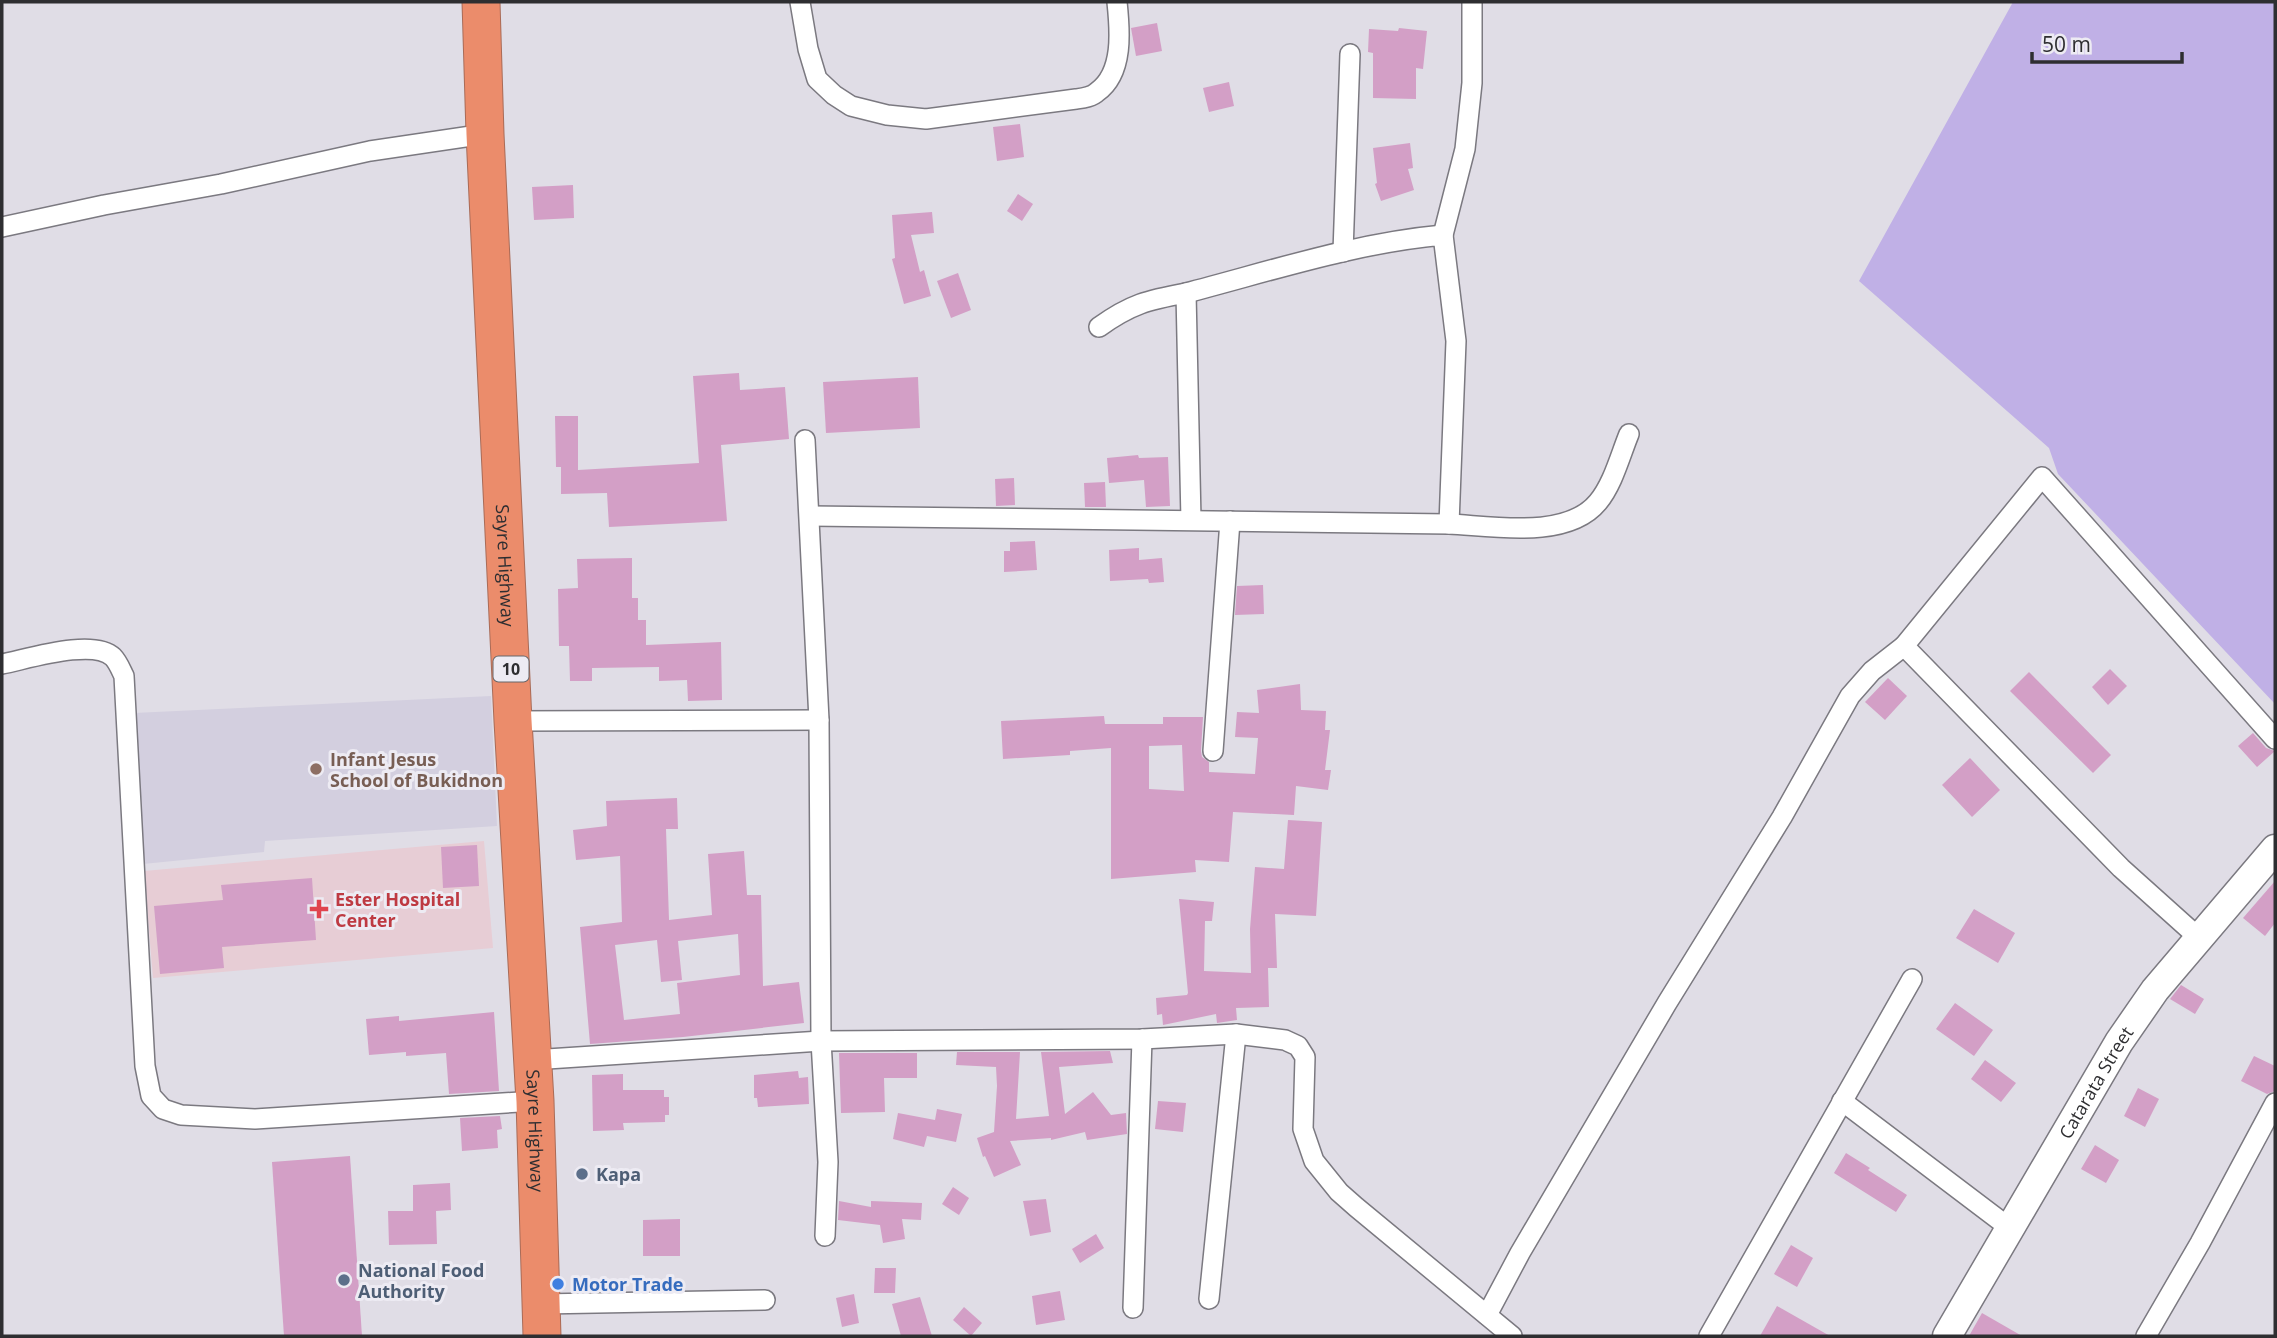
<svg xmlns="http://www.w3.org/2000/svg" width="2277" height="1338" font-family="'Open Sans',sans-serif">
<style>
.built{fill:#d3cfdf}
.medical{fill:#e7cdd5}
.green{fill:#c0b0e6}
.building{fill:#d39fc6;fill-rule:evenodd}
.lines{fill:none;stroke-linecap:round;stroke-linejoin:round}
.street-casing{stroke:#7b7980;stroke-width:22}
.secondary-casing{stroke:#7b7980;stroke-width:31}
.highway-casing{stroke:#a96b57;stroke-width:39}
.street{stroke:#fff;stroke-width:19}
.secondary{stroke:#fff;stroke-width:28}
.highway{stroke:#eb8c6b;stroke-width:37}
.education-dot{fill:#8d6e63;stroke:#edebf3;stroke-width:2.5}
.health-dot{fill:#e0444e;stroke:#edebf3;stroke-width:2.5}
.service-dot{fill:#5c6f8a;stroke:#edebf3;stroke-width:2.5}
.shop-dot{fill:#3f7fe0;stroke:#edebf3;stroke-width:2.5}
.labels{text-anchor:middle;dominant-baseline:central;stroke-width:6;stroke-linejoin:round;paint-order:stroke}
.shield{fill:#edebf3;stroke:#67676b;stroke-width:2}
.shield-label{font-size:16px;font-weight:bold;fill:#2e2e31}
.street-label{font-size:18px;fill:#2e2e31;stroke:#edebf3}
.education-label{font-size:18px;font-weight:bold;fill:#785e54;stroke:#edebf3;text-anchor:start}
.health-label{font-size:18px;font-weight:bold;fill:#be3a42;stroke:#edebf3;text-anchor:start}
.service-label{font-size:18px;font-weight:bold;fill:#4e5e75;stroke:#edebf3;text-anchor:start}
.shop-label{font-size:18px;font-weight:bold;fill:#366cbe;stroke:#edebf3;text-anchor:start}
</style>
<rect width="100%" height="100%" fill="#e0dde6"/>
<path class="built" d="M 491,696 L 497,826 L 265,841 L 264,852 L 143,864 L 134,713 Z"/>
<path class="medical" d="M 484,841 L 493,948 L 153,978 L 144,871 Z"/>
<path class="green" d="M 2013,2 L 2275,2 L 2275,704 L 2058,474 L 2049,448 L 1859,281 Z"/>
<g class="building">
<path d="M 1157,23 L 1162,51 L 1136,56 L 1131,28 Z"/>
<path d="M 1399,28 L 1427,31 L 1423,69 L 1416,68 L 1416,99 L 1373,98 L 1373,53 L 1368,52 L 1369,29 L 1398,31 Z"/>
<path d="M 1229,82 L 1234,106 L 1209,112 L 1203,88 Z"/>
<path d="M 1020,124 L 1024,157 L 997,161 L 993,127 Z"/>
<path d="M 1410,143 L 1413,168 L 1408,169 L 1414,190 L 1381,201 L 1375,184 L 1377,183 L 1373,148 Z"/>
<path d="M 573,185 L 574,218 L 534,220 L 532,187 Z"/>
<path d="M 1018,194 L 1033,204 L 1022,221 L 1007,211 Z"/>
<path d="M 932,212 L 934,233 L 911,235 L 920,272 L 924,270 L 931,296 L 904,304 L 892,259 L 895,258 L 892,215 Z"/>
<path d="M 958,273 L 971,310 L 951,318 L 937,281 Z"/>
<path d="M 739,373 L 740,390 L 785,387 L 789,439 L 721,445 L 727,521 L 609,527 L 607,493 L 561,494 L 561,467 L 556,467 L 555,416 L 578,416 L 578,470 L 699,463 L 693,376 Z"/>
<path d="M 918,377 L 920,428 L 826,433 L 823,382 Z"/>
<path d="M 1138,455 L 1139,458 L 1168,457 L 1170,506 L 1146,507 L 1144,480 L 1109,483 L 1107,458 Z"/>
<path d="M 1014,478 L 1015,505 L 996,506 L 995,479 Z"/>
<path d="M 1105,482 L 1106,507 L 1085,507 L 1084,483 Z"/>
<path d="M 1035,541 L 1037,570 L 1004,572 L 1004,551 L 1010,551 L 1010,542 Z"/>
<path d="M 1139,548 L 1139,560 L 1162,558 L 1164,582 L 1149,583 L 1148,579 L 1110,581 L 1109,550 Z"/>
<path d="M 632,558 L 632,598 L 638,598 L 638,620 L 646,620 L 646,645 L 721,642 L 722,700 L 688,701 L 687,680 L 659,681 L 659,667 L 592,668 L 592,681 L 570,681 L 569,646 L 559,646 L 558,589 L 578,588 L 577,559 Z"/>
<path d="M 1263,585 L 1264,614 L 1235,615 L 1237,586 Z"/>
<path d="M 2110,669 L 2127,686 L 2108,705 L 2092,687 Z"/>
<path d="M 2029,672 L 2111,755 L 2093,773 L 2010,691 Z"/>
<path d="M 1888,678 L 1907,696 L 1885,720 L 1865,702 Z"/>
<path d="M 1300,684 L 1301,710 L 1326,711 L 1325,730 L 1330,730 L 1325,770 L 1331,770 L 1328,790 L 1296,786 L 1294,815 L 1233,812 L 1229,862 L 1195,860 L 1196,872 L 1111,879 L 1111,748 L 1070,751 L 1070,755 L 1003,759 L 1001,721 L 1104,716 L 1105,724 L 1163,724 L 1163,717 L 1203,717 L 1201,751 L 1202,757 L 1209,762 L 1209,772 L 1255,774 L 1258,738 L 1235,737 L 1237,712 L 1259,713 L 1257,690 ZM 1182,745 L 1184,791 L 1149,789 L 1149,746 Z"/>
<path d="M 2253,733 L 2266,748 L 2275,751 L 2257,767 L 2238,746 Z"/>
<path d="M 1970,758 L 2000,790 L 1972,817 L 1942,785 Z"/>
<path d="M 677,798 L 678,829 L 666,829 L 669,920 L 712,915 L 708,854 L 744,851 L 747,895 L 761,895 L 763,986 L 799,982 L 804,1023 L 683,1037 L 590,1044 L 580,927 L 622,922 L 620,856 L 576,860 L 573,830 L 607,826 L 606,801 ZM 738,934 L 740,975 L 677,983 L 680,1014 L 624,1020 L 615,945 L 657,940 L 661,982 L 682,980 L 678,941 Z"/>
<path d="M 1288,820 L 1322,822 L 1316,916 L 1275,914 L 1277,968 L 1268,968 L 1269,1007 L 1236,1008 L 1237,1020 L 1217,1023 L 1216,1014 L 1163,1025 L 1162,1014 L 1157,1015 L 1156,998 L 1187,995 L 1188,993 L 1179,899 L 1214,902 L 1212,921 L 1205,921 L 1204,971 L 1251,973 L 1250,929 L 1255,867 L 1284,869 Z"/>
<path d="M 477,845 L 479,886 L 443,888 L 441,847 Z"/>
<path d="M 312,878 L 316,940 L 222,947 L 224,968 L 160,974 L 154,906 L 223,900 L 221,885 Z"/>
<path d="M 2275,881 L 2275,923 L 2265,936 L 2243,918 Z"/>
<path d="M 1974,909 L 2015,933 L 1998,963 L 1956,938 Z"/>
<path d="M 2181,985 L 2204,999 L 2195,1014 L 2170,999 Z"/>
<path d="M 1955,1003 L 1993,1030 L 1974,1056 L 1936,1029 Z"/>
<path d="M 494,1012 L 499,1091 L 449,1094 L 446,1053 L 406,1056 L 406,1052 L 369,1055 L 366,1019 L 399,1016 L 399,1021 Z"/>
<path d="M 1110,1051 L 1113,1063 L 1059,1067 L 1065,1114 L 1093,1092 L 1111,1115 L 1126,1113 L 1127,1134 L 1087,1140 L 1085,1132 L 1051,1140 L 1051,1138 L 1010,1141 L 1021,1165 L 994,1177 L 985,1156 L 983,1157 L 977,1138 L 994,1132 L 997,1086 L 996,1067 L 956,1065 L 957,1052 L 1020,1052 L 1016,1119 L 1049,1116 L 1041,1052 Z"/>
<path d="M 839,1053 L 917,1053 L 917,1078 L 884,1078 L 885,1112 L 841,1113 Z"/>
<path d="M 2254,1056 L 2275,1066 L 2275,1091 L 2267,1094 L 2241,1081 Z"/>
<path d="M 1985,1060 L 2016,1083 L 2001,1102 L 1971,1079 Z"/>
<path d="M 798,1071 L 799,1078 L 808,1077 L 809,1104 L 758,1107 L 757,1098 L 754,1098 L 754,1075 Z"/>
<path d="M 623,1074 L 623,1090 L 664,1090 L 664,1097 L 669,1097 L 669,1115 L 665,1115 L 665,1122 L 623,1123 L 624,1130 L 593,1131 L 592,1075 Z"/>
<path d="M 2138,1088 L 2159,1099 L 2145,1127 L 2124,1116 Z"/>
<path d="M 1158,1101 L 1186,1103 L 1183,1132 L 1155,1129 Z"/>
<path d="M 937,1109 L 962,1114 L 956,1142 L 927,1136 L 924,1147 L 893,1139 L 898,1113 L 935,1120 Z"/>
<path d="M 500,1116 L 502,1129 L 497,1130 L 498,1148 L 462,1151 L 460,1118 Z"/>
<path d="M 2095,1145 L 2119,1160 L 2106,1183 L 2081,1169 Z"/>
<path d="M 1846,1153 L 1870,1168 L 1868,1170 L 1907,1195 L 1896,1212 L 1834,1173 Z"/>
<path d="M 350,1156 L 362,1336 L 284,1336 L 272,1162 Z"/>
<path d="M 450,1183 L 451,1210 L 436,1211 L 437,1244 L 389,1245 L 388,1211 L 413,1211 L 413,1185 Z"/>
<path d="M 953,1187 L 969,1198 L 959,1215 L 942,1204 Z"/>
<path d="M 1046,1199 L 1051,1232 L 1030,1236 L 1023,1201 Z"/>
<path d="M 839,1201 L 871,1207 L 871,1201 L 922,1203 L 921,1220 L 902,1219 L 905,1239 L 883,1243 L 880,1225 L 838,1220 Z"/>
<path d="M 680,1219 L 680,1256 L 643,1256 L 643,1220 Z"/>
<path d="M 1096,1234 L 1104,1248 L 1080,1263 L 1072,1249 Z"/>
<path d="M 1791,1245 L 1813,1258 L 1797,1287 L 1774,1274 Z"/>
<path d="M 875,1268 L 896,1268 L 895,1293 L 874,1293 Z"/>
<path d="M 1060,1291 L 1065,1320 L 1036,1325 L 1032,1296 Z"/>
<path d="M 854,1294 L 859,1323 L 842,1327 L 836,1298 Z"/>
<path d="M 920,1297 L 932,1336 L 901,1336 L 892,1304 Z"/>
<path d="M 1777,1306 L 1830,1336 L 1760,1336 Z"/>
<path d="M 964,1307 L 982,1323 L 971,1336 L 953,1320 Z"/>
<path d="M 1982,1313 L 2022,1336 L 1969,1336 Z"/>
</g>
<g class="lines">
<g class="street-casing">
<g id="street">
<path d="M 800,2 L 808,49 L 817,79 L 834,95 L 851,106 L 887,115 L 926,119 L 1076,99 C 1083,98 1092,97 1097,92 C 1124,73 1120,30 1117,2"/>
<path d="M 2,227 L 104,205 L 221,184 L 370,151 L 485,134"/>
<path d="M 1443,235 L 1465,149 L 1472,83 L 1472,2"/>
<path d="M 1343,252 L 1350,54"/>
<path d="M 1186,293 C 1271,271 1355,243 1443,235 L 1456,341 L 1449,524"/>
<path d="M 1099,327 C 1131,304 1148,300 1186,293 L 1191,520"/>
<path d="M 805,440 L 819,720 L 821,1041 L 828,1162 L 825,1236"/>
<path d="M 810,516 L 1449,524 C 1492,526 1567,540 1598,502 C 1613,484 1620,456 1629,434"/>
<path d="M 2,664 C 28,659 93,638 113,657 C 118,662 121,670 124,676 L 145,1066 L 151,1096 L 163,1109 L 181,1115 L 255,1119 L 535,1101"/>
<path d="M 513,721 L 819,720"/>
<path d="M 1213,751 L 1230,521"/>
<path d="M 2199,938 L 2121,868 L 1904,646 L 2042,477 L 2275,739"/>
<path d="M 532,1060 L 821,1041 L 1142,1039 L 1236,1034 L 1285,1040 L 1298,1046 L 1305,1057 L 1303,1129 L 1314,1161 L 1339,1192 L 1356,1207 L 1512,1336"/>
<path d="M 1842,1101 L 2011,1229"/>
<path d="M 1209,1299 L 1236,1034"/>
<path d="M 541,1304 L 765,1300"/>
<path d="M 1133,1308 L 1142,1039"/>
<path d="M 1487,1315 L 1520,1253 L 1667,1003 L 1782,817 L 1850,696 L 1872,671 L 1904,646"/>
<path d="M 1709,1336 L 1912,979"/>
<path d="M 2146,1336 L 2200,1243 L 2275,1103"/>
</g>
</g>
<g class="secondary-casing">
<g id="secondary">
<path id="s1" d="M 1947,1336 L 2119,1042 L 2155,990 L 2275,849"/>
</g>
</g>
<g class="highway-casing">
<g id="highway">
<path id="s2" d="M 481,2 L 485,134 L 513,721 L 535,1101 L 542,1336"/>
</g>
</g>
<use href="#street" class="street"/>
<use href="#secondary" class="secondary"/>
<use href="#highway" class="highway"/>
</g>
<circle class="education-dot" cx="316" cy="769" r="7"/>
<path class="health-dot" d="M315.5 898.5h7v7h7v7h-7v7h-7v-7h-7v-7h7z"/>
<g class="service-dot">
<circle cx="582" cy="1174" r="7"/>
<circle cx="344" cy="1280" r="7"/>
</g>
<circle class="shop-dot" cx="558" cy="1284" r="7"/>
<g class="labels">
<rect class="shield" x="493.5" y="656.5" width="35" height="25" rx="5"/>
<g class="shield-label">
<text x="511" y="669">10</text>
</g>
<g class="street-label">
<text stroke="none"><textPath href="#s2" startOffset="564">Sayre Highway</textPath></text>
<text stroke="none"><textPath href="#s1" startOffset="294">Catarata Street</textPath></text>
<text stroke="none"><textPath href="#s2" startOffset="1130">Sayre Highway</textPath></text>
</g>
<g class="education-label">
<text x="330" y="759">Infant Jesus<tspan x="330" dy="21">School of Bukidnon</tspan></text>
</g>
<g class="health-label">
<text x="335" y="899">Ester Hospital<tspan x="335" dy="21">Center</tspan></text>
</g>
<g class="service-label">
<text x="596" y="1174">Kapa</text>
<text x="358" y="1270">National Food<tspan x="358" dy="21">Authority</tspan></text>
</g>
<g class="shop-label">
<text x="572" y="1284">Motor Trade</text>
</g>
</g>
<rect width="2277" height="1338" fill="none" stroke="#2e2e31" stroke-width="7"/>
<path d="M2032 52v10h150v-10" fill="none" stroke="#2e2e31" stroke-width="3.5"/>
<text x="2042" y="52" font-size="21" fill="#2e2e31" stroke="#edebf3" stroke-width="5" paint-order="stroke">50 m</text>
</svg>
